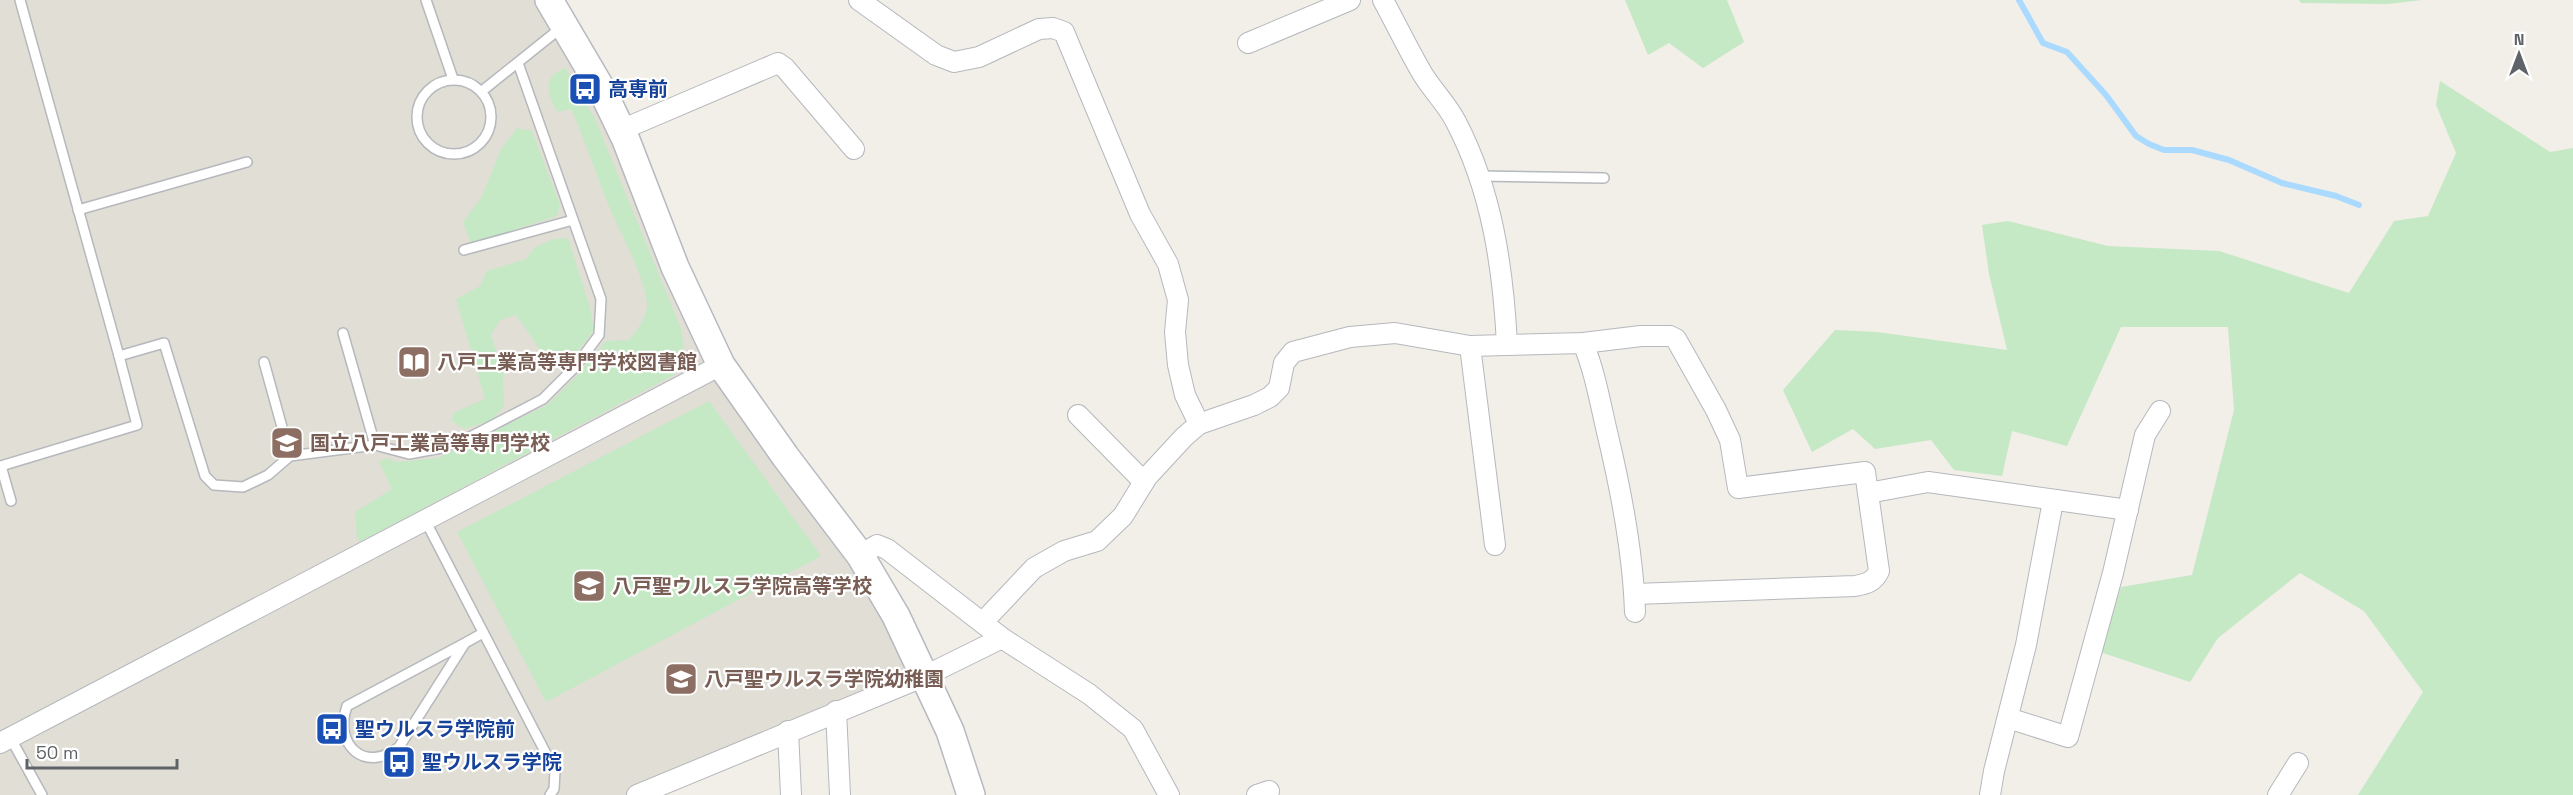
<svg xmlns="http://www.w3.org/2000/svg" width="2573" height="795" font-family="'Space Grotesk','Noto Sans JP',sans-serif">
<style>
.education{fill:#e1ded6}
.green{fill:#c5e8c5}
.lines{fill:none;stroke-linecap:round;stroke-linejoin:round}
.stream{stroke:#aadaff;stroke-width:6}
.lane-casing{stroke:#b5b8bc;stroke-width:12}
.street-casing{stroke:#b5b8bc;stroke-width:22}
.secondary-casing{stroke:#b6babf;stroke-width:30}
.lane{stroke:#fff;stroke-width:9}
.street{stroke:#fff;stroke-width:20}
.secondary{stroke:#fff;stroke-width:27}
.labels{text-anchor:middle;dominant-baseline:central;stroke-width:4.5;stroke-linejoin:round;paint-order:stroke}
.transit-label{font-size:20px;font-weight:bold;fill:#164399;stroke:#fff;text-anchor:start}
.education-label{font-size:20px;font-weight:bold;fill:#785e54;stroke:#fff;text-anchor:start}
</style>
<rect width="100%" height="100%" fill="#f1efe8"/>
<path class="education" d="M 0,0 L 549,0 L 675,267 L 925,676 L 637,795 L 0,795 Z"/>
<g class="green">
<path d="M 1625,0 L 1727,0 L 1744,42 L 1703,68 L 1669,43 L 1648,55 Z"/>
<path d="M 2299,0 L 2422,0 L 2388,4 L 2301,3 Z"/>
<path d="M 565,68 L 595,119 L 680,326 C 685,345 685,359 674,375 L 360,542 L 357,538 L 355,512 L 392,489 L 379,462 L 387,458 L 397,462 L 438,458 L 547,405 L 573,380 L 606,341 L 629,340 C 637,330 648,317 647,303 C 642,269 621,236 608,204 C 595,172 585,140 571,109 L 558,112 C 546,94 542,77 565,68 Z"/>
<path d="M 2440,81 L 2550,152 L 2573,148 L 2573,795 L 2358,795 L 2423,692 L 2364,611 L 2300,573 L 2218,638 L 2190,682 L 2100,652 L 2121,587 L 2192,575 L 2234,410 L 2228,327 L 2121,327 L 2067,446 L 2012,431 L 2002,476 L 1954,470 L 1931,440 L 1875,449 L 1853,429 L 1812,452 L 1783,390 L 1835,330 L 1877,332 L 2007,350 L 1989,274 L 1982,225 L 2008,221 L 2108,246 L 2219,251 L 2349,293 L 2394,221 L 2428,216 L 2456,153 L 2436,105 Z"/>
<path d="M 517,128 L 532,131 L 560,205 L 557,216 L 471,244 L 463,222 L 481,198 L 501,149 Z"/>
<path d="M 568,238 L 590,308 L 594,330 L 578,351 L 557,368 C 538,353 531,332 515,315 L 500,320 L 491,335 L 503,372 L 504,407 L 490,421 L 464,429 L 452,421 L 453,413 L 485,399 L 456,299 L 480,286 L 487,271 L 526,259 L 535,247 L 554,239 Z"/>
<path d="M 709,401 L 821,556 L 546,702 L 457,532 Z"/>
</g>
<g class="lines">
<path class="stream" d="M 2019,0 L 2043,43 L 2067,52 L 2106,95 L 2136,136 L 2149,144 L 2164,150 L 2192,150 L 2229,160 L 2282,183 L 2336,196 L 2359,205"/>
<g class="lane-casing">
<g id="lane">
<path d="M 20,0 L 119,356 L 164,343 L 205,476 L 214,485 L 243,487 L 268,475 L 290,456 L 375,445 L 409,454 L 441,448 L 470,437 L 543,399 L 575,367 L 599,335 L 601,299 L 518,63"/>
<path d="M 426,0 L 453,79"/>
<circle cx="454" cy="117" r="37"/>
<path d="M 482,91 L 562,27"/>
<path d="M 1480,176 L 1604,178"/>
<path d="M 78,210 L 247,162"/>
<path d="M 464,250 L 573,220"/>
<path d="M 343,333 L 375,445"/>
<path d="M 264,362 L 290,456"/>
<path d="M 11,501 L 1,466 L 137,425 L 119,356"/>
<path d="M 425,520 L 555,771 L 554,789 L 550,795"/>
<path d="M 465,643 L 399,747 C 365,774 333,745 347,706 L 465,643 L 483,633"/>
<path d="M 10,737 L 42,795"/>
</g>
</g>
<g class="street-casing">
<g id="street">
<path d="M 859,0 L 936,55 L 954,62 L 979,57 L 1039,29 L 1053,28 L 1064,32 L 1140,214 L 1168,264 L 1178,300 L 1175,332 L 1178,365 L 1185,395 L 1199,424"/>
<path d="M 1383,0 C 1396,24 1408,49 1422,73 C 1432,90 1447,104 1456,122 C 1492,191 1503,267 1507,344"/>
<path d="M 1248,43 L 1350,0"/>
<path d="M 621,130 L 778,63 L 785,68 L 854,149"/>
<path d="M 1583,343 C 1595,372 1600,402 1607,432 C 1621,490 1633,552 1635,612"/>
<path d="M 1470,346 L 1495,545"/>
<path d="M 1078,415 L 1144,482"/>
<path d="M 1868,493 L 1928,482 L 2128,510"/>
<path d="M 860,555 L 877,545 L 887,549 L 1002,638 L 1089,694 L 1133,729 L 1169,795"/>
<path d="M 983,622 L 1034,568 L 1064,551 L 1097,541 L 1123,516 L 1147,477 L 1184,437 L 1199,424 L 1254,405 L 1270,397 L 1279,388 L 1284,363 L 1293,352 L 1350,337 L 1395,333 L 1470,346 L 1583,343 L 1641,336 L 1670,336 L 1676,339 L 1716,410 L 1730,440 L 1738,488 L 1865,472 L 1879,571 C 1874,582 1866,584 1855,586 L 1635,594"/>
<path d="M 836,711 L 840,795"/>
<path d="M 2008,718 L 2068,737 L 2113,573 L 2145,435 L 2160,411"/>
<path d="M 788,731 L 791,795"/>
<path d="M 0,743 L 721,365"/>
<path d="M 637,795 L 925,676 L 1002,638"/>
<path d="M 1257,795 L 1269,791"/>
<path d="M 1990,795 L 1994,771 L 2026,645 L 2053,501"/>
<path d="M 2278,795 L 2298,763"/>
</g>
</g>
<g class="secondary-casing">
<path id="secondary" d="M 549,0 L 602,90 L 626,140 L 675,267 L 721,365 L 785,456 L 860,555 L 896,616 L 950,731 L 971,795"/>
</g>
<use href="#lane" class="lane"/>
<use href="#street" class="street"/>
<use href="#secondary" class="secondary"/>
</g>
<defs>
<g id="bus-square" transform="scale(1.725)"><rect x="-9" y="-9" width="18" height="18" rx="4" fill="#1a4fb4" stroke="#fff"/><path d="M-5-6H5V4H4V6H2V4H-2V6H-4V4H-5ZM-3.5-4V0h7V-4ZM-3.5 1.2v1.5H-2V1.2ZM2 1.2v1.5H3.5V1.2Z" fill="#fff"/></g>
<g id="library-square" transform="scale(1.725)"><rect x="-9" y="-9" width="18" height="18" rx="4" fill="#8d6e63" stroke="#fff"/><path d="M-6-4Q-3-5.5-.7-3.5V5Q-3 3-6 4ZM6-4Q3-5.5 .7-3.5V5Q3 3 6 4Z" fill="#fff"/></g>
<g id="university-square" transform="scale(1.725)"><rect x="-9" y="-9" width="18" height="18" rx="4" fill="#8d6e63" stroke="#fff"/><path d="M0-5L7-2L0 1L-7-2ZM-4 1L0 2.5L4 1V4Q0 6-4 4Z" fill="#fff"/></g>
<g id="school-square" transform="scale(1.725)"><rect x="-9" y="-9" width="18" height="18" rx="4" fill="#8d6e63" stroke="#fff"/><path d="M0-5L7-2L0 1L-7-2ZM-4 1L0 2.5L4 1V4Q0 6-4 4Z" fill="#fff"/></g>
</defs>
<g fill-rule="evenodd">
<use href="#bus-square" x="585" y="89"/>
<use href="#library-square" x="414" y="362"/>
<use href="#university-square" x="287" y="443"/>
<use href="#school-square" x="589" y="586"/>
<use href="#school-square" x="681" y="679"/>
<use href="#bus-square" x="332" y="729"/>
<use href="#bus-square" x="399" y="762"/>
</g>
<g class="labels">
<g class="transit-label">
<text x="608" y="89">高専前</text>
<text x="355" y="729">聖ウルスラ学院前</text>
<text x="422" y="762">聖ウルスラ学院</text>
</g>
<g class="education-label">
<text x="437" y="362">八戸工業高等専門学校図書館</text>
<text x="310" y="443">国立八戸工業高等専門学校</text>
<text x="612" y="586">八戸聖ウルスラ学院高等学校</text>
<text x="704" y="679">八戸聖ウルスラ学院幼稚園</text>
</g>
</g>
<g transform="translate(2519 54)" stroke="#ffffff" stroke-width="4.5" paint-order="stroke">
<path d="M0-4.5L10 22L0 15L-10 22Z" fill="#5f6368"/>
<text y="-9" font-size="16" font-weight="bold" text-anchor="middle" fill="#5f6368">N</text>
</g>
<path d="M27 759v9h150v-9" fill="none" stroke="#5f6368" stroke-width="3"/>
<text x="36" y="759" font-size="18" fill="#5f6368" stroke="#ffffff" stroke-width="4.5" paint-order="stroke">50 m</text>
</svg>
